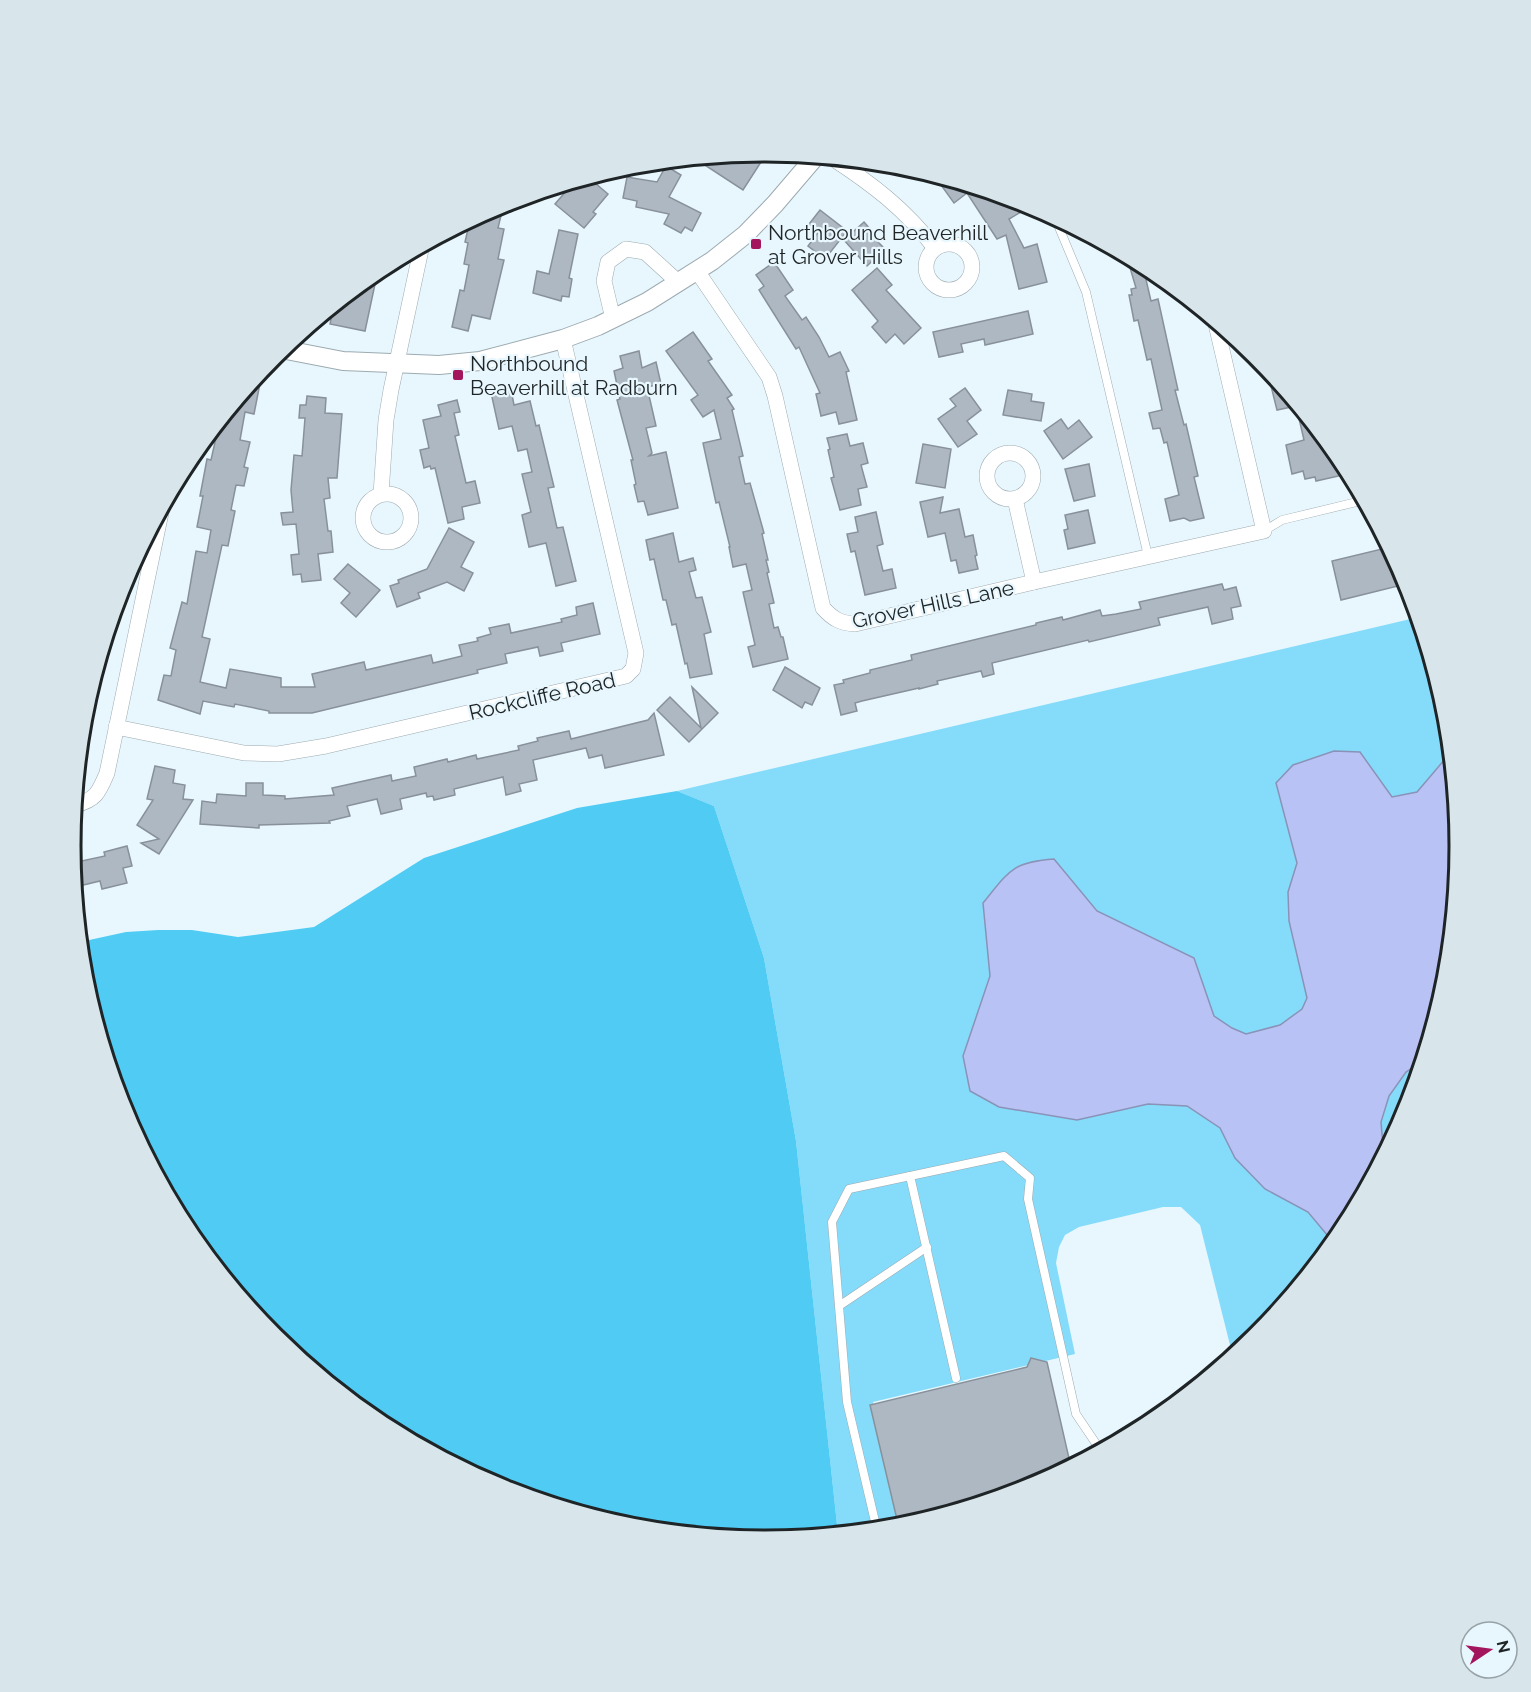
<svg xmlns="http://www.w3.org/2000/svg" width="1531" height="1692" font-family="Raleway,sans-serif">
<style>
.green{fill:#85dbfa}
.forest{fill:#50ccf4}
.water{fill:#b8c2f5;stroke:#8a93b7;stroke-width:1.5}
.building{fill:#aeb8c2;stroke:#88919b;stroke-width:1.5}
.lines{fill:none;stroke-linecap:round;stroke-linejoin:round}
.service-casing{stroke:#9dabb1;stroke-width:9}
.minor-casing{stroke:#9dabb1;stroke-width:16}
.tertiary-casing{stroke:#9dabb1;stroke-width:20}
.service{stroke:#fff;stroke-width:8}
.minor{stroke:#fff;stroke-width:15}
.tertiary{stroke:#fff;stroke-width:18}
.poi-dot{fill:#a3165d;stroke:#e8f7fd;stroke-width:2}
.labels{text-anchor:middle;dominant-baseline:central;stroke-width:4.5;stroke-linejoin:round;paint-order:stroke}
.poi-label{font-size:21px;fill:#1f2527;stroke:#e8f7fd;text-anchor:start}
.street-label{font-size:21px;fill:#1f2527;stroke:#e8f7fd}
.rim{fill:none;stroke:#1f2527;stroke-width:3}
</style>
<rect width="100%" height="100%" fill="#e8f7fd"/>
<g class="green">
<path d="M 1419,617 L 1447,711 L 1460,846 L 1447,982 L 1407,1112 L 1343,1232 L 1257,1338 L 1233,1357 L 1200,1225 L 1181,1207 L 1163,1207 L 1079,1227 L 1065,1235 L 1059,1247 L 1056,1263 L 1075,1354 L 873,1402 L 902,1527 L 838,1534 L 796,1141 L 764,958 L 714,806 L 677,791 Z"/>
<path d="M 87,992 C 101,1016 111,1044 111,1072 Z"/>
</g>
<path class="forest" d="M 677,791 L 714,806 L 764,958 L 796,1141 L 838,1534 L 765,1541 L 630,1528 L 499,1488 L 379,1424 L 274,1337 L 187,1232 L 123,1112 L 111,1072 L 111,1051 L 84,981 L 80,942 L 126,932 L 158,930 L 192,930 L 238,937 L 314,927 L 424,858 L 577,808 Z"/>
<path class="water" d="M 1334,751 L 1360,752 L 1392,797 L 1417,792 L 1451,752 L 1460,846 L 1447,982 L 1423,1061 L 1406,1072 L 1389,1096 L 1381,1122 L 1384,1157 L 1343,1232 L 1332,1246 L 1333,1242 L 1308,1212 L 1265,1189 L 1235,1158 L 1220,1128 L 1187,1106 L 1148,1104 L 1077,1120 L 999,1107 L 970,1091 L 963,1056 L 990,976 L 983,903 C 1009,871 1012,862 1054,859 L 1097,911 L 1194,958 L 1214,1016 L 1232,1028 L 1246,1034 L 1280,1025 L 1302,1009 L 1307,998 L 1289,921 L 1288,892 L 1297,863 L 1276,783 L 1293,765 Z"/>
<g class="building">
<path d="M 745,153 L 761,162 L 743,190 L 694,158 Z"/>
<path d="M 666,166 L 681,175 L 669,197 L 701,213 L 692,231 L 685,227 L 681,233 L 664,224 L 669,214 L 636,207 L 637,201 L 623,198 L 627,177 L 657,182 Z"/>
<path d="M 933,174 L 1014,199 L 1021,212 L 1009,219 L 1024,248 L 1037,244 L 1047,282 L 1019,289 L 1006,235 L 997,239 L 967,193 L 954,203 Z"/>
<path d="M 588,177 L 608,194 L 593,212 L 596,214 L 584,228 L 555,204 L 575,181 Z"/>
<path d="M 504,203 L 498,228 L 504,229 L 498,259 L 504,260 L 490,319 L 472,315 L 468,331 L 452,327 L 460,290 L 464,291 L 469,265 L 464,264 L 468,243 L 465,242 L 470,220 Z"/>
<path d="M 820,210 L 847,231 L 825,259 L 808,246 L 819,231 L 809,224 Z"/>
<path d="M 864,222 L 878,238 L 876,240 L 885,249 L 867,266 L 844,240 Z"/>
<path d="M 559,230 L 578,234 L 569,278 L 572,279 L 569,297 L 562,296 L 561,301 L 533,293 L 537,271 L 549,274 Z"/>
<path d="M 1126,254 L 1153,269 L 1144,271 L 1151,301 L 1158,299 L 1178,390 L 1175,390 L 1184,425 L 1186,424 L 1198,476 L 1194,477 L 1204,518 L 1190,521 L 1184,518 L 1170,521 L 1165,499 L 1179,495 L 1167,442 L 1164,443 L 1160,428 L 1153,429 L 1149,413 L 1162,410 L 1151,359 L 1147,360 L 1138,320 L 1134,321 L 1129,295 L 1132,295 L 1131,289 L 1136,288 Z"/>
<path d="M 774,262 L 793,290 L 785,296 L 802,320 L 806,317 L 819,337 L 829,357 L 840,352 L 849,371 L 846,372 L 857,420 L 839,424 L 836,412 L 821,416 L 816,394 L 820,393 L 799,347 L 796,349 L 759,290 L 764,286 L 756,275 Z"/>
<path d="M 877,268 L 892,285 L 886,290 L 921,328 L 904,344 L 895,334 L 886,343 L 872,327 L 878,321 L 852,290 Z"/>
<path d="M 378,270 L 365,331 L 330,324 L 334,306 Z"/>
<path d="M 1028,311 L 1033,334 L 985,345 L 984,339 L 961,344 L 963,352 L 939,357 L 933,332 Z"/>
<path d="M 693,332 L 712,359 L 708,361 L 732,395 L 727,398 L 734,409 L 732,410 L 743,456 L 739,457 L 745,484 L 750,483 L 764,533 L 762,534 L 768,560 L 766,560 L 769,572 L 767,573 L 774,603 L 769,604 L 774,628 L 778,627 L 781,637 L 783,637 L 788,659 L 753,667 L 748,647 L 755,645 L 743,592 L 752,590 L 746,564 L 733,567 L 729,547 L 730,547 L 719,502 L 716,503 L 703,443 L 721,439 L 714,410 L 703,417 L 691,400 L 698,395 L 666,351 Z"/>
<path d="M 639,351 L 642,368 L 656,362 L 661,384 L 647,387 L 656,426 L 646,428 L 652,453 L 649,456 L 666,452 L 678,508 L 648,515 L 644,501 L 638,502 L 634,485 L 636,484 L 631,460 L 633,460 L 617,400 L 620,399 L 614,371 L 623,368 L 620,356 Z"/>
<path d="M 1266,366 L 1338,454 L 1343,475 L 1316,481 L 1315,477 L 1305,479 L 1303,471 L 1292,474 L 1286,445 L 1304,440 L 1301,427 L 1296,406 L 1277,410 Z"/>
<path d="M 263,368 L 254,414 L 245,412 L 240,440 L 250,442 L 244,467 L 248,468 L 244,486 L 236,485 L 231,510 L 235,511 L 228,546 L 222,545 L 202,637 L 210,639 L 200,682 L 226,688 L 230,669 L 281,678 L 281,687 L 315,687 L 312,674 L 364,662 L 366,670 L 431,655 L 433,663 L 462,656 L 459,645 L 478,641 L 477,638 L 491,634 L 489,628 L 509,624 L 511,633 L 562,622 L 561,619 L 577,615 L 576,607 L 593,603 L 600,634 L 561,643 L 563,651 L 540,656 L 538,647 L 505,654 L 507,663 L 477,670 L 478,673 L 312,713 L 269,713 L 269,711 L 235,704 L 234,707 L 203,701 L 200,714 L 158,700 L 164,675 L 171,676 L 176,650 L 170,648 L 182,602 L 187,604 L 196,551 L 207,553 L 211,530 L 197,527 L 203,496 L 200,496 L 207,459 L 211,460 L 220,420 Z"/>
<path d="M 510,384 L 514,405 L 530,401 L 536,426 L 539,425 L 554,487 L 548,488 L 557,528 L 563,527 L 576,581 L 556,586 L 546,543 L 529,547 L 522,515 L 531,512 L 522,474 L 532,472 L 527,449 L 518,451 L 512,426 L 499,429 L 490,388 Z"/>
<path d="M 965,388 L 981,410 L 967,421 L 977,434 L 958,447 L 938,419 L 956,406 L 950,399 Z"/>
<path d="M 1008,390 L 1032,394 L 1031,401 L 1044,403 L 1041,421 L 1003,415 Z"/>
<path d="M 307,396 L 326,398 L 325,413 L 342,414 L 337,478 L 328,478 L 330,498 L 324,499 L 328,531 L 331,531 L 333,552 L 318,554 L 321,580 L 302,582 L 301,574 L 293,575 L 291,555 L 299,554 L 296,524 L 283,525 L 281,513 L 293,512 L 291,490 L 294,455 L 302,456 L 305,418 L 299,418 L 300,405 L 306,405 Z"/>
<path d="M 457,400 L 460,412 L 454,413 L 459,435 L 455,436 L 466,483 L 475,481 L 480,503 L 462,507 L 464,519 L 448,523 L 435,468 L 431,469 L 430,466 L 424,468 L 420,450 L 429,448 L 423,420 L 441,416 L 438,405 Z"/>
<path d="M 1061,419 L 1068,429 L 1079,420 L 1092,437 L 1063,459 L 1044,431 Z"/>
<path d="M 847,434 L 850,446 L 863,443 L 868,463 L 861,465 L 867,487 L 858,489 L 861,505 L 840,510 L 831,478 L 834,477 L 828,450 L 830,449 L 827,438 Z"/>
<path d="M 923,444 L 951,449 L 945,488 L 916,483 Z"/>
<path d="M 1089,464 L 1095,496 L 1074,501 L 1065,469 Z"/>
<path d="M 943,497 L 940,513 L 959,509 L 965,537 L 973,535 L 977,555 L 975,556 L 978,569 L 959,573 L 956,560 L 951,561 L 945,533 L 928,537 L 920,502 Z"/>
<path d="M 1088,510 L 1095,543 L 1068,549 L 1064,530 L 1068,529 L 1065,515 Z"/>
<path d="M 876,512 L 883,544 L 877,546 L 883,571 L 892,569 L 896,588 L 865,595 L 855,551 L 851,552 L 847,534 L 858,532 L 855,517 Z"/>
<path d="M 449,528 L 474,542 L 461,567 L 473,573 L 464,591 L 447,582 L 418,593 L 420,598 L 397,607 L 390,586 L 399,583 L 398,580 L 427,569 Z"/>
<path d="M 673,533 L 679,562 L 693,558 L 696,570 L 689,572 L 696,598 L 702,597 L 711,632 L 704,634 L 712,674 L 690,678 L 687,663 L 685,664 L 676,624 L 672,625 L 666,600 L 663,600 L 654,559 L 650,560 L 646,540 Z"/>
<path d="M 1390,547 L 1401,569 L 1398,569 L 1402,585 L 1341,600 L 1332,561 Z"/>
<path d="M 348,564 L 380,590 L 356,617 L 341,603 L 350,593 L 334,579 Z"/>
<path d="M 1222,584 L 1224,590 L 1236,587 L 1241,606 L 1231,608 L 1233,619 L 1212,624 L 1208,607 L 1158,618 L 1160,625 L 1089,642 L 1088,640 L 992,663 L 994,674 L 983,677 L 981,671 L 937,681 L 938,684 L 919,689 L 919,688 L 862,701 L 855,703 L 857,711 L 841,715 L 834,685 L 844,683 L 843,680 L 870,673 L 870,670 L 912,660 L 911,655 L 1036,625 L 1036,623 L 1062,617 L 1063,620 L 1100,610 L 1102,616 L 1116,614 L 1141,609 L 1139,602 Z"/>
<path d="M 785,667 L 820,688 L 812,705 L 805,702 L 802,708 L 773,690 Z"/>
<path d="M 692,687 L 718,713 L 689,742 L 657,710 L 670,697 L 701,728 Z"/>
<path d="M 654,713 L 664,755 L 605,768 L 602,755 L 589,758 L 586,748 L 533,760 L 537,780 L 519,784 L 521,791 L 506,795 L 503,777 L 454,789 L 455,795 L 434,800 L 433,796 L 427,797 L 426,793 L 400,799 L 402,809 L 381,814 L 377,799 L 347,806 L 350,816 L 329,821 L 330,823 L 259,825 L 259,828 L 200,824 L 202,801 L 216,803 L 217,794 L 246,796 L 246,783 L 263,783 L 263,795 L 285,796 L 285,799 L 334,795 L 332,788 L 391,775 L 392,781 L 416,776 L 414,767 L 447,759 L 448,762 L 476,755 L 477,759 L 519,750 L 518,746 L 538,741 L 537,738 L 569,731 L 571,739 L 648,720 Z"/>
<path d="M 155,766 L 175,770 L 173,783 L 185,785 L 183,799 L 193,800 L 159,854 L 141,843 L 159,839 L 137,825 L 153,800 L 147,799 Z"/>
<path d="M 127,846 L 132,866 L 123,868 L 127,883 L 102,889 L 100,881 L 75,887 L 72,863 L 105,856 L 104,852 Z"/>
<path d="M 1031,1358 L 1047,1362 L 1071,1467 L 1031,1488 L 899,1528 L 870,1405 L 1027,1367 Z"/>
</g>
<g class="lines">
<g class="service-casing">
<g id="service">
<path d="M 1052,215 L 1058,225 L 1086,292 L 1148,556"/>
<path d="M 1264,531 L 1282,520 L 1365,500"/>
<path d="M 910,1176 L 956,1378"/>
<path d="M 839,1306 L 927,1247"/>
<path d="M 877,1530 L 847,1402 L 832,1222 L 849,1189 L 1004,1156 L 1030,1178 L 1028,1199 L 1076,1414 L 1101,1451"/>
</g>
</g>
<g class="minor-casing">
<g id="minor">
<path d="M 832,158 C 872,184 905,209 935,248"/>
<circle cx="949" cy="267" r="23"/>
<path d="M 697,271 L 769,377 L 775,396 L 823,608 C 833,619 840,623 855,624 L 1034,582 L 1264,531 L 1215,320"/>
<path d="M 613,319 L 604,281 L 608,262 L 626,249 L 645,252 L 678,282"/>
<circle cx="1010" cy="476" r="23"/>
<circle cx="387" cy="518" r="24"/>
<path d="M 381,494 L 386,420 L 391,390 L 422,245"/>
<path d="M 1015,499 L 1034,582"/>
<path d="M 116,727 L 244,753 L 278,754 L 326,746 L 626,676 L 633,669 L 636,653 L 563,339"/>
<path d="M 75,805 C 96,800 99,792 107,773 L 162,508"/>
</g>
</g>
<g class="tertiary-casing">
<path id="tertiary" d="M 281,349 L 343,361 L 439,365 L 480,361 L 563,339 L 598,326 L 647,302 L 712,261 L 746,234 L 775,204 L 816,156"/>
</g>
<use href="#service" class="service"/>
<use href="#minor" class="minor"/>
<use href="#tertiary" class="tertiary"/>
</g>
<g class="poi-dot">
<rect x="750" y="238" width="12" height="12" rx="3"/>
<rect x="452" y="369" width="12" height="12" rx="3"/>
</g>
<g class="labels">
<g class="poi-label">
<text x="768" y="232">Northbound Beaverhill<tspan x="768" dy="24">at Grover Hills</tspan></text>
<text x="470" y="363">Northbound<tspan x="470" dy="24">Beaverhill at Radburn</tspan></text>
</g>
<g class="street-label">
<text transform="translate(933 604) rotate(-12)">Grover Hills Lane</text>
<text transform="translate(542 696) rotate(-13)">Rockcliffe Road</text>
</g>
</g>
<path d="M0 0H1531V1692H0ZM81 846a684 684 0 1 1 1368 0a684 684 0 1 1-1368 0Z" fill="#d8e6ec" fill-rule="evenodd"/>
<path class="rim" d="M81 846a684 684 0 1 1 1368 0a684 684 0 1 1-1368 0Z"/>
<g transform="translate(1489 1650) rotate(77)"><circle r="28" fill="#e8f7fd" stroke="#98a3a7" stroke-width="1.5"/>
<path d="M0-4.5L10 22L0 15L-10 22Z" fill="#a3165d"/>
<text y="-9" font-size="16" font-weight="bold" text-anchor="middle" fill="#1f2527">N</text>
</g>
</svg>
